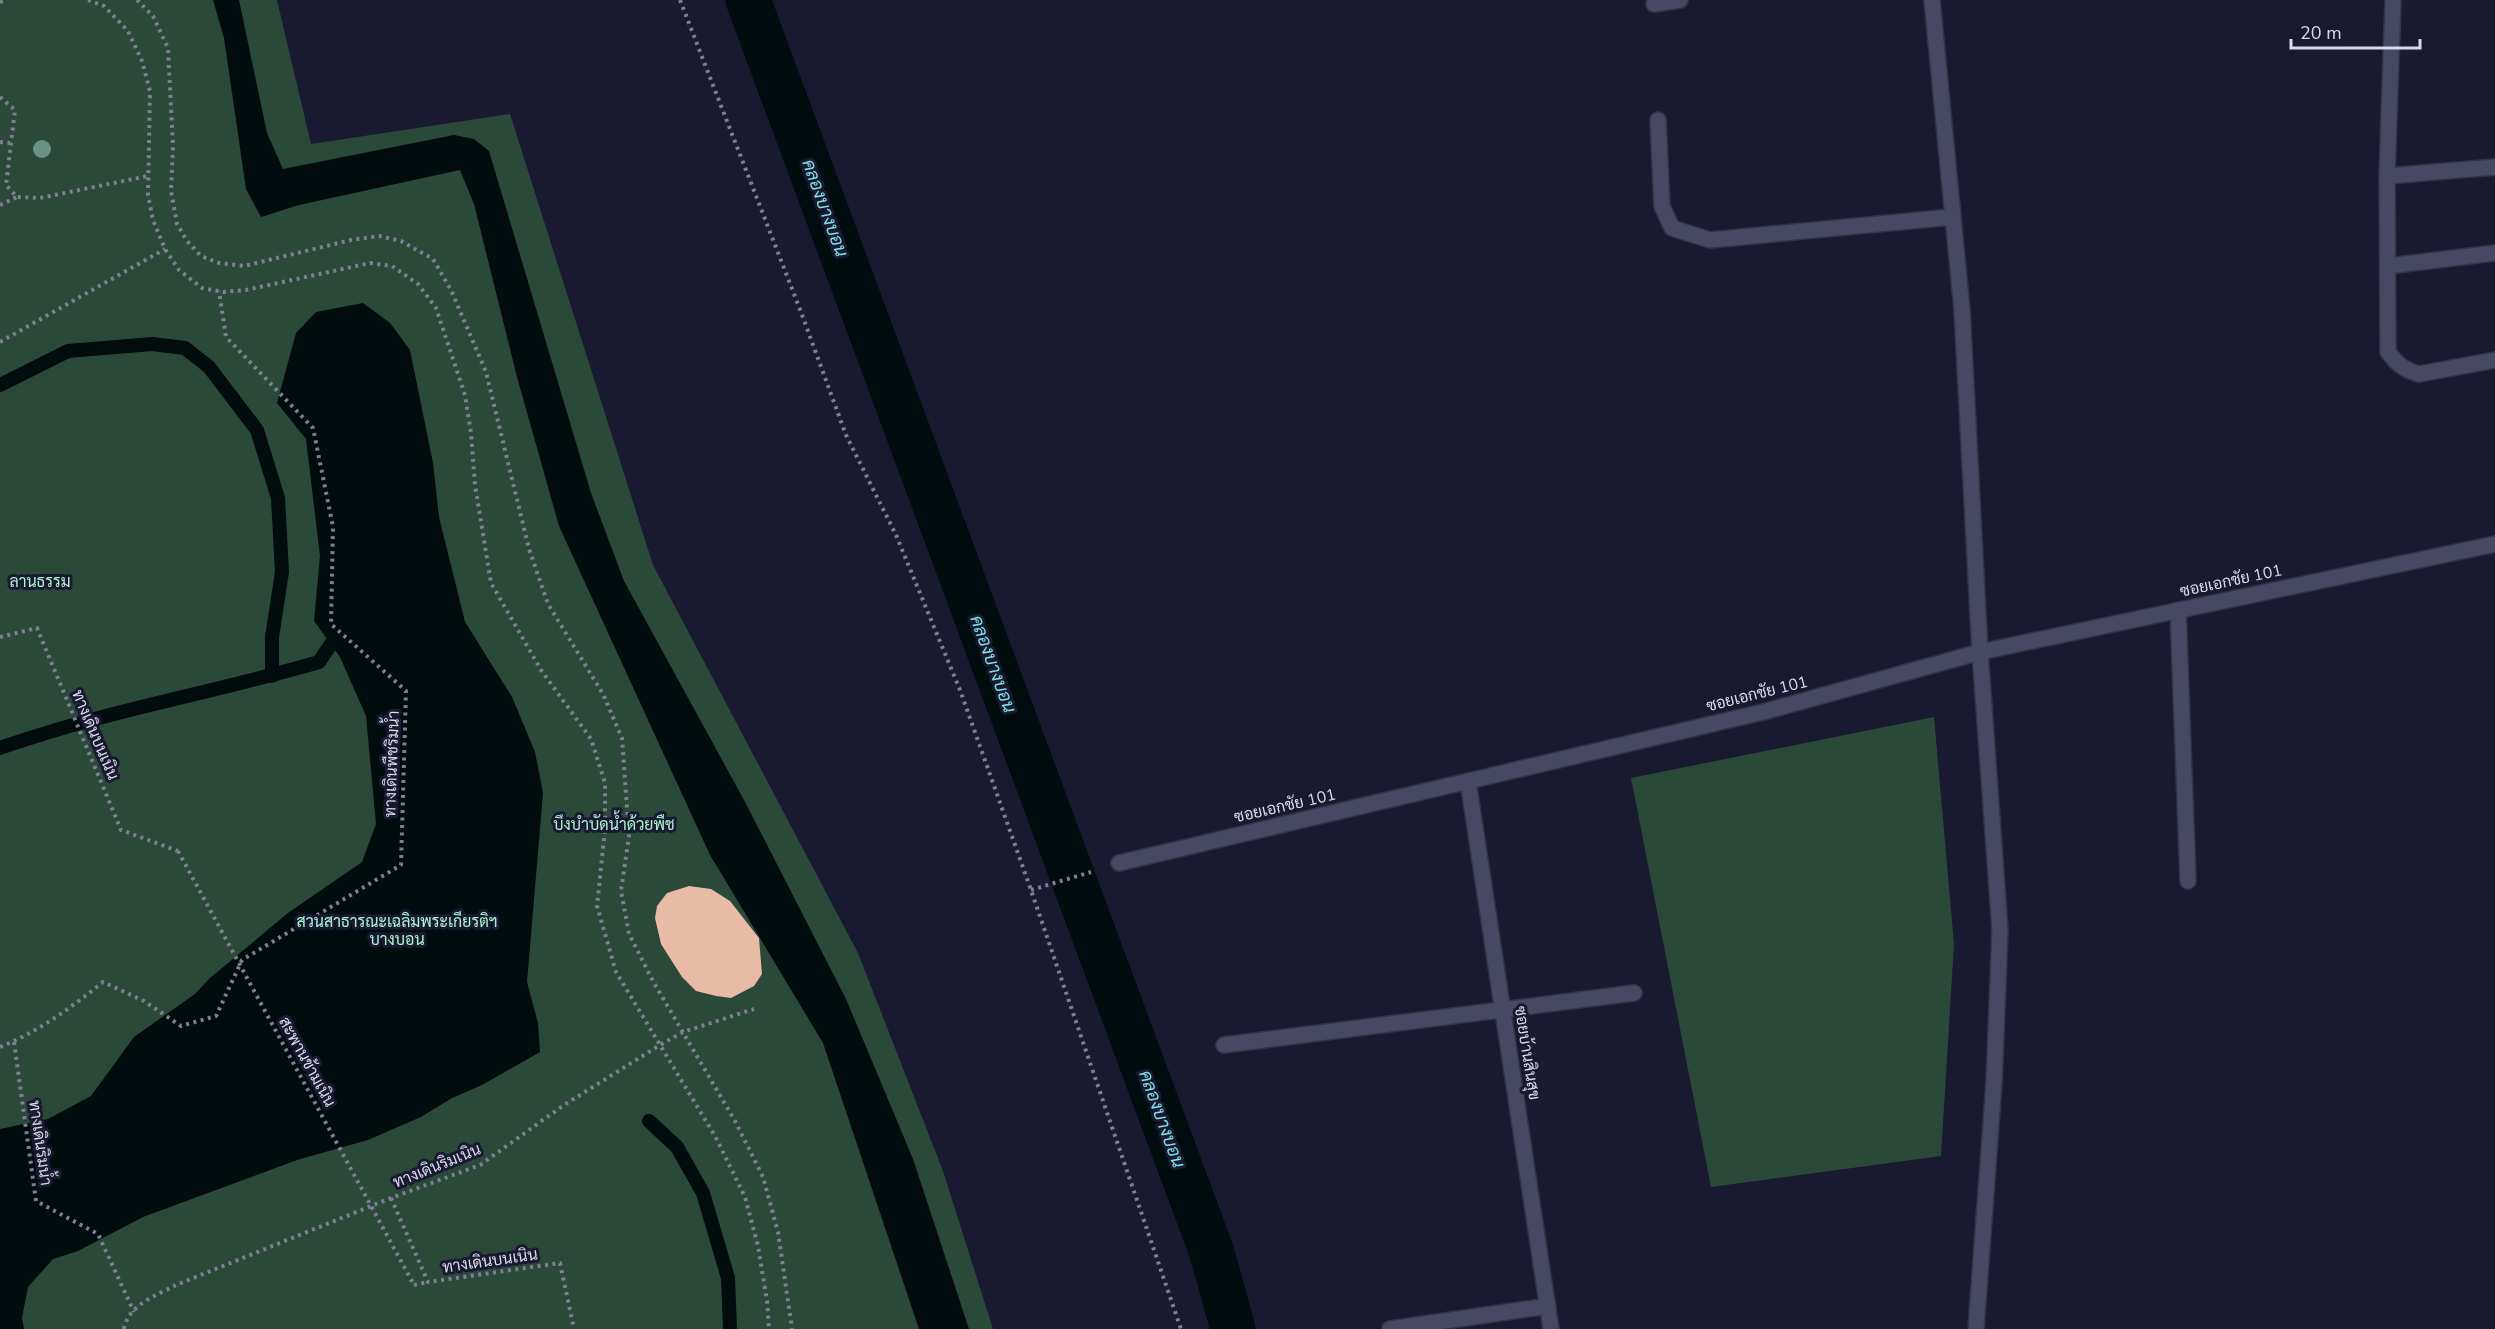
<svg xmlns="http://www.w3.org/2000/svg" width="2495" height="1329" font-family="'Nunito Sans',Sarabun,sans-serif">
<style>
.green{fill:#2a4938}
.water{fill:#000c0d}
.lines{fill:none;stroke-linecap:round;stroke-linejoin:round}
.stream{stroke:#000c0d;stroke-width:14}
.canal{stroke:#000c0d;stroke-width:45}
.building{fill:#e9baa5}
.minor-casing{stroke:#333346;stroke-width:18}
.path{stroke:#7e7f93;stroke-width:4;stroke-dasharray:3 4.5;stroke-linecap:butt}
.minor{stroke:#474964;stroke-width:15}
.path-bridge{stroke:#7e7f93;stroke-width:4;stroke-dasharray:3 4.5;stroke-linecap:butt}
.tree{fill:#699186}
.labels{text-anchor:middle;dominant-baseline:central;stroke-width:6;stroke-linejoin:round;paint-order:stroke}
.street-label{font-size:16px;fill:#d8daea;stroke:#191a31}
.park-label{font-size:16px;fill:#aaf3cb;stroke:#191a31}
.water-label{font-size:18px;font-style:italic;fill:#80e0e3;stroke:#191a31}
</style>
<rect width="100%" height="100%" fill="#191a31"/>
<g class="green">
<path d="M 0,0 L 277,0 L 311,144 L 510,114 L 653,565 L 858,953 L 943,1171 L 993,1329 L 0,1329 Z"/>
<path d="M 1934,717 L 1954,944 L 1941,1156 L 1711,1187 L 1631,778 Z"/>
</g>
<g class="water">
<path d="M 213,0 L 239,0 L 267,133 L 283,169 L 454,135 L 474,139 L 489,151 L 591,493 L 624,581 L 744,800 L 846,999 L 913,1159 L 969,1329 L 919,1329 L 823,1043 L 710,855 L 559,526 L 517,377 L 474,204 L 460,170 L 299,205 L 261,217 L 246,189 L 224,38 Z"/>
<path d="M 363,303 L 390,323 L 410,350 L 433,463 L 439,517 L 465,622 L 512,697 L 535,752 L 543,793 L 527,982 L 538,1023 L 540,1052 L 482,1085 L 452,1098 L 421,1117 L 368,1140 L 297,1160 L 143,1217 L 78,1251 L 53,1259 L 28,1287 L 22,1318 L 24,1329 L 0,1329 L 0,1129 L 48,1119 L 91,1096 L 134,1037 L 195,994 L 210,978 L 288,913 L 362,862 L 376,824 L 366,716 L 340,657 L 314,621 L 320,556 L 306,439 L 277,403 L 296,333 L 316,312 Z"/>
</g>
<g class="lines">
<g class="stream">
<path d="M 0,385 L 68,351 L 152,344 L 185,348 L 209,367 L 257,430 L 278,498 L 282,572 L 272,637 L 272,676"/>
<path d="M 0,748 C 104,711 213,693 319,662 L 331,644"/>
<path d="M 649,1121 L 677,1147 L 703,1193 L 728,1278 L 730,1329"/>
</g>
<path class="canal" d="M 748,0 L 1212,1253 L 1233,1329"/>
</g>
<path class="building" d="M 689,886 L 711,889 L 730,901 L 759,938 L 762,974 L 754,986 L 731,998 L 716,996 L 696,991 L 682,977 L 661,944 L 655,918 L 657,906 L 667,893 Z"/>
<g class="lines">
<g class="minor-casing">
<g id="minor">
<path d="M 1932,0 L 1962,310 L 1980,652 L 2000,930 L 1994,1083 L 1976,1329"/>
<path d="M 2393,0 L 2387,176 L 2388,352 C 2397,364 2404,370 2419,374 L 2495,360"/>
<path d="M 1654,4 L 1680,0"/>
<path d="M 1658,120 L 1662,206 L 1672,228 L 1710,240 L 1952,217"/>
<path d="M 2387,176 L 2495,167"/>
<path d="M 2388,266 L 2495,253"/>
<path d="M 2178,610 L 2188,881"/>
<path d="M 1468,781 L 1551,1329"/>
<path d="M 1119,863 L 1763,712 L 1980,652 L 2495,544"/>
<path d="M 1224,1045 L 1634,993"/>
<path d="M 1390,1329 L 1548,1306"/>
</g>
</g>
<g class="path">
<path d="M 88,0 L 104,6 L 128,31 L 142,61 L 150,91 L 148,195 L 153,220 L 165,249 L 179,270 L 202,288 L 223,292 L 246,290 L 370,263 L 392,266 L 418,284 L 436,308 L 465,395 L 471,433 L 475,485 L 491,583 L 541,670 L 591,739 L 605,783 L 605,829 L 597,906 L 616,972 L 715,1136 L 745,1197 L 758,1246 L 767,1301 L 769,1329"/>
<path d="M 137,0 L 153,16 L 168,48 L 173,146 L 171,191 L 177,224 L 187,241 L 201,256 L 219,263 L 244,266 L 351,240 L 379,236 L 401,241 L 433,259 L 451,290 L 486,372 L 529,549 L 548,604 L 603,694 L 622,738 L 629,836 L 621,891 L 629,934 L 654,983 L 735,1121 L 763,1177 L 778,1232 L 792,1329"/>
<path d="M 680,0 L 801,312 L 846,435 L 896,535 L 960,690 L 1031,890 L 1181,1329"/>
<path d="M 0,2 L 7,0"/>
<path d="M 0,97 L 15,110 L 6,185 L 17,197 L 40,198 L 148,176"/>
<path d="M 0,142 L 10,143"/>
<path d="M 0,205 L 17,197"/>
<path d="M 0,342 L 165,249"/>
<path d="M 0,637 L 37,628 L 121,830 L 178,851"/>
<path d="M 1031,890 L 1091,872"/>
<path d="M 14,1042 L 36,1201 L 98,1234 L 134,1312"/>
<path d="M 0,1047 C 38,1032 72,1007 103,982 L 144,1001 L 181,1026 L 216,1016 L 242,960 L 401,865 L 406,691 L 331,624 L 333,527 L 313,428 L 226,337 L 219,291"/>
<path d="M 391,1198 L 428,1282 L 560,1263 L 574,1329"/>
<path d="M 414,1285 L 428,1282"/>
<path d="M 124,1329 C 128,1305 157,1295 176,1285 L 391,1198 L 480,1165 L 564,1105 L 660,1045 L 683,1032 L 754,1009"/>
</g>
<use href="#minor" class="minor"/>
<path class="path-bridge" d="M 178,851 L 414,1285"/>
</g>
<circle class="tree" cx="42" cy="149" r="9"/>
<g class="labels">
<g class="street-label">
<text transform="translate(2231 581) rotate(-12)">ซอยเอกชัย 101</text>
<text transform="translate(1757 694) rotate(-14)">ซอยเอกชัย 101</text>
<text transform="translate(95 735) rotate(67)">ทางเดินบนเนิน</text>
<text transform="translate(392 764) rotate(-88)">ทางเดินพืชริมน้ำ</text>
<text transform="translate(1285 806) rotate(-13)">ซอยเอกชัย 101</text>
<text transform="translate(1527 1053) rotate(81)">ซอยบ้านสินสุข</text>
<text transform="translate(307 1062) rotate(61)">สะพานข้ามเนิน</text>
<text transform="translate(40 1143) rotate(82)">ทางเดินริมน้ำ</text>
<text transform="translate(437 1166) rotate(-22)">ทางเดินริมเนิน</text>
<text transform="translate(490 1261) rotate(-8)">ทางเดินบนเนิน</text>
</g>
<g class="park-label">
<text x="40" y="582">ลานธรรม</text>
<text x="614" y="825">บึงบำบัดน้ำด้วยพืช</text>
<text x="397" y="922">สวนสาธารณะเฉลิมพระเกียรติฯ<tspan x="397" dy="18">บางบอน</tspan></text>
</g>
<g class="water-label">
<text transform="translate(825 208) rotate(70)">คลองบางบอน</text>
<text transform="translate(993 664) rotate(70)">คลองบางบอน</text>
<text transform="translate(1162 1119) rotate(70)">คลองบางบอน</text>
</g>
</g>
<path d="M2291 39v9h129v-9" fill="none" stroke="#d8daea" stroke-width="3"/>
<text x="2300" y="39" font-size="18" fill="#d8daea" stroke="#191a31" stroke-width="4.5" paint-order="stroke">20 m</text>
</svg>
